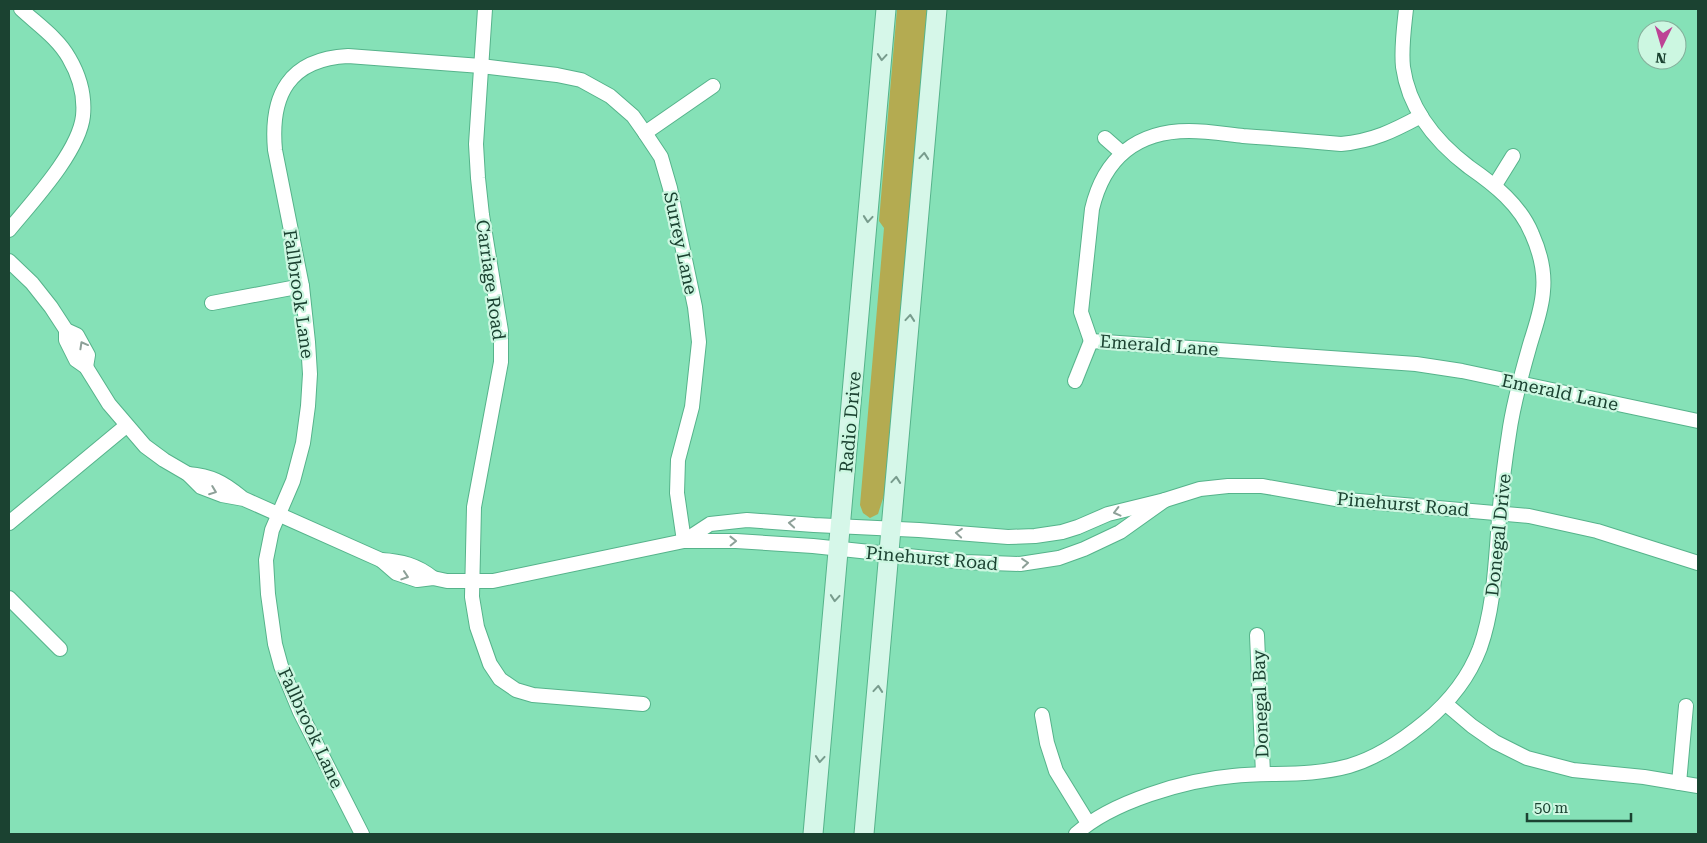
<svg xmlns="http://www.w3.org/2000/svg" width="1707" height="843" font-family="'Roboto Serif',serif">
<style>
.green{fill:#b4ab51}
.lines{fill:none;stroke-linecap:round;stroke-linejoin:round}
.minor-casing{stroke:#56b38b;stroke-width:16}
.secondary-casing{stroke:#56b38b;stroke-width:21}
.minor{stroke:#fff;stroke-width:14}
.secondary{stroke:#d6f7e9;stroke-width:19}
.oneway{stroke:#789c8d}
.oneway2{stroke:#8da098}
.labels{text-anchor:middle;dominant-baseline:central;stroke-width:4.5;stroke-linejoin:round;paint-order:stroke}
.street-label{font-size:18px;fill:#1b4231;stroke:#ccf7e1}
</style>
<rect width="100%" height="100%" fill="#85e1b7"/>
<path class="green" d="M 897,9 L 927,9 L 886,489 L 878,514 L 870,518 L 863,513 L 860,505 L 884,228 L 879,221 Z"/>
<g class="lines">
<g class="minor-casing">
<g id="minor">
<path d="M 485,9 L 476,144 L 478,178 L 482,215 L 501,331 L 501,362 L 474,507 L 472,597 L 477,627 L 490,664 L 500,679 L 516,690 L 533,695 L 643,704"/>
<path d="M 645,133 L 713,86"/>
<path d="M 1105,138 L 1122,153"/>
<path d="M 1495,185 L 1513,156"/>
<path d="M 9,230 C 32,202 79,152 83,116 C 85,95 79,75 69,58 C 58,38 37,24 21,9"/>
<path d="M 9,261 L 32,283 L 51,307 L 66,330 L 77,335 L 88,355 L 86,367"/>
<path d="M 212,303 L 302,286"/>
<path d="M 66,330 L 66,340 L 76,360 L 86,367 L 109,404 L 145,446 L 164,460 L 188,474 L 201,487 L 222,495 L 244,499 L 381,560 L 396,573 L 417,580 L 433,578 L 447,581 L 493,581 L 684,541 L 736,541 L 813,546 L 965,562 L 1020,564 L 1059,558 L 1084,549 L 1120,532 L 1165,500"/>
<path d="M 1091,341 L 1416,364 L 1462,371 L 1698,421"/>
<path d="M 1091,341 L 1081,312 L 1092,209 C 1104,158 1137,131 1189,131 C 1207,131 1225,134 1243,136 C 1275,138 1308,141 1341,144 C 1373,141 1393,131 1421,116"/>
<path d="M 1075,381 L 1091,341"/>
<path d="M 188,474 C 211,476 223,482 241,497"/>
<path d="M 9,523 L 126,426"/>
<path d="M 684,541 L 710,524 L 747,520 L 814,525 L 919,530 L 1008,537 L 1035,536 L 1062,532 L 1078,527 L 1108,514 L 1165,500 L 1200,489 L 1228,486 L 1262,486 L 1336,499 L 1529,516 L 1597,531 L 1698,563"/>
<path d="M 381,560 C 401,561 417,565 433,578"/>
<path d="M 9,598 L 60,649"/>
<path d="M 1257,635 L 1263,774"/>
<path d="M 1446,704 L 1472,726 L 1495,742 L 1527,758 L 1573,770 L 1644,777 L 1698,786"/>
<path d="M 1042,715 L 1047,743 L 1056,771 L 1088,823"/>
<path d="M 1679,783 L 1686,706"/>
<path d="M 362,834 L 300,712 L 281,666 L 275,644 L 268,594 L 266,560 L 272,530 L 293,481 L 303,443 L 308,406 L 310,374 L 308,342 L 302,286 L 275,150 C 270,95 289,59 348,56 L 481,66 L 557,75 L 581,80 L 610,96 L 633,116 L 645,133 L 661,157 L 670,188 L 695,307 L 699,342 L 692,407 L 678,460 L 677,493 L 684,541"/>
<path d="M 1076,834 C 1111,802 1185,780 1233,776 C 1273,772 1309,777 1349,766 C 1377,758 1402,741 1425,722 C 1448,703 1469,677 1480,648 C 1493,611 1495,571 1498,533 C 1500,500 1504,466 1509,434 C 1513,405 1521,376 1529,348 C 1534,330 1542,310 1543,291 C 1545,272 1540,252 1532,234 C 1520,205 1495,185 1469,167 C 1436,142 1409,110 1403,67 C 1401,48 1404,28 1406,9"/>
</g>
</g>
<g class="secondary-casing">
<g id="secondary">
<path d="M 813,834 L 886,9"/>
<path d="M 864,834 L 937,9"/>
</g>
</g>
<use href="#minor" class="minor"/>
<use href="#secondary" class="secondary"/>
</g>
<defs><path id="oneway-chevron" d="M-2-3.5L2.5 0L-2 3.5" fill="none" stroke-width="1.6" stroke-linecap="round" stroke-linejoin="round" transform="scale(1.25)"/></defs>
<g class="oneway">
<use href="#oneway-chevron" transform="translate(882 57) rotate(95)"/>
<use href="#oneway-chevron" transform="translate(924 156) rotate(-85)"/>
<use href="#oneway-chevron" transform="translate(868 219) rotate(95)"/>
<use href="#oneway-chevron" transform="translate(910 318) rotate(-85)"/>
<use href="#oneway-chevron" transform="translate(896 480) rotate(-85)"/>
<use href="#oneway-chevron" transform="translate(835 598) rotate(95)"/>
<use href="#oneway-chevron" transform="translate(878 689) rotate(-85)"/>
<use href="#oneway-chevron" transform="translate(820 759) rotate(95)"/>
</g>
<g class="oneway2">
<use href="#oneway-chevron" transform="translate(83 345) rotate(-119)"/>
<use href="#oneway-chevron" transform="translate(213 491) rotate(21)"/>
<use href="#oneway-chevron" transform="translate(1117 512) rotate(166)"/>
<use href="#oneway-chevron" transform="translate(792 523) rotate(-175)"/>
<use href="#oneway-chevron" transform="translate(959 533) rotate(-175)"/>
<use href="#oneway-chevron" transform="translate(733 541) rotate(-1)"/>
<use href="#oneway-chevron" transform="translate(1025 563) rotate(-5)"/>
<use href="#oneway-chevron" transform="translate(405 576) rotate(18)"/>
</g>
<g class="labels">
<g class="street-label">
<text transform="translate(681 243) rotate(78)">Surrey Lane</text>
<text transform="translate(491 280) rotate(82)">Carriage Road</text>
<text transform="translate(299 294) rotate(82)">Fallbrook Lane</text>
<text transform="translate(1159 345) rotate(4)">Emerald Lane</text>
<text transform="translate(1560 392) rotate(12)">Emerald Lane</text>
<text transform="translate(850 422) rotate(-85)">Radio Drive</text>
<text transform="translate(1403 504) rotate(5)">Pinehurst Road</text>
<text transform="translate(1498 535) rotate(-84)">Donegal Drive</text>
<text transform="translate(932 558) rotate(5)">Pinehurst Road</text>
<text transform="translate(1260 704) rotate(-92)">Donegal Bay</text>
<text transform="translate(311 728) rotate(65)">Fallbrook Lane</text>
</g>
</g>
<rect width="1707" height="843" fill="none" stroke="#1b4231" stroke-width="20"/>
<g transform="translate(1662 45) rotate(185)"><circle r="24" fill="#ccf7e1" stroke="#85af9b"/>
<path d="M0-4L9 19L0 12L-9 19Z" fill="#bd4395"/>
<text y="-8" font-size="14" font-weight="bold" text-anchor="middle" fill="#1b4231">N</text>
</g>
<path d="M1527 813v8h104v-8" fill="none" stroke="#1b4231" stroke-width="2.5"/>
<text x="1534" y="813" font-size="15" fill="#1b4231" stroke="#ccf7e1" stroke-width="4" paint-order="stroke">50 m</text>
</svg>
